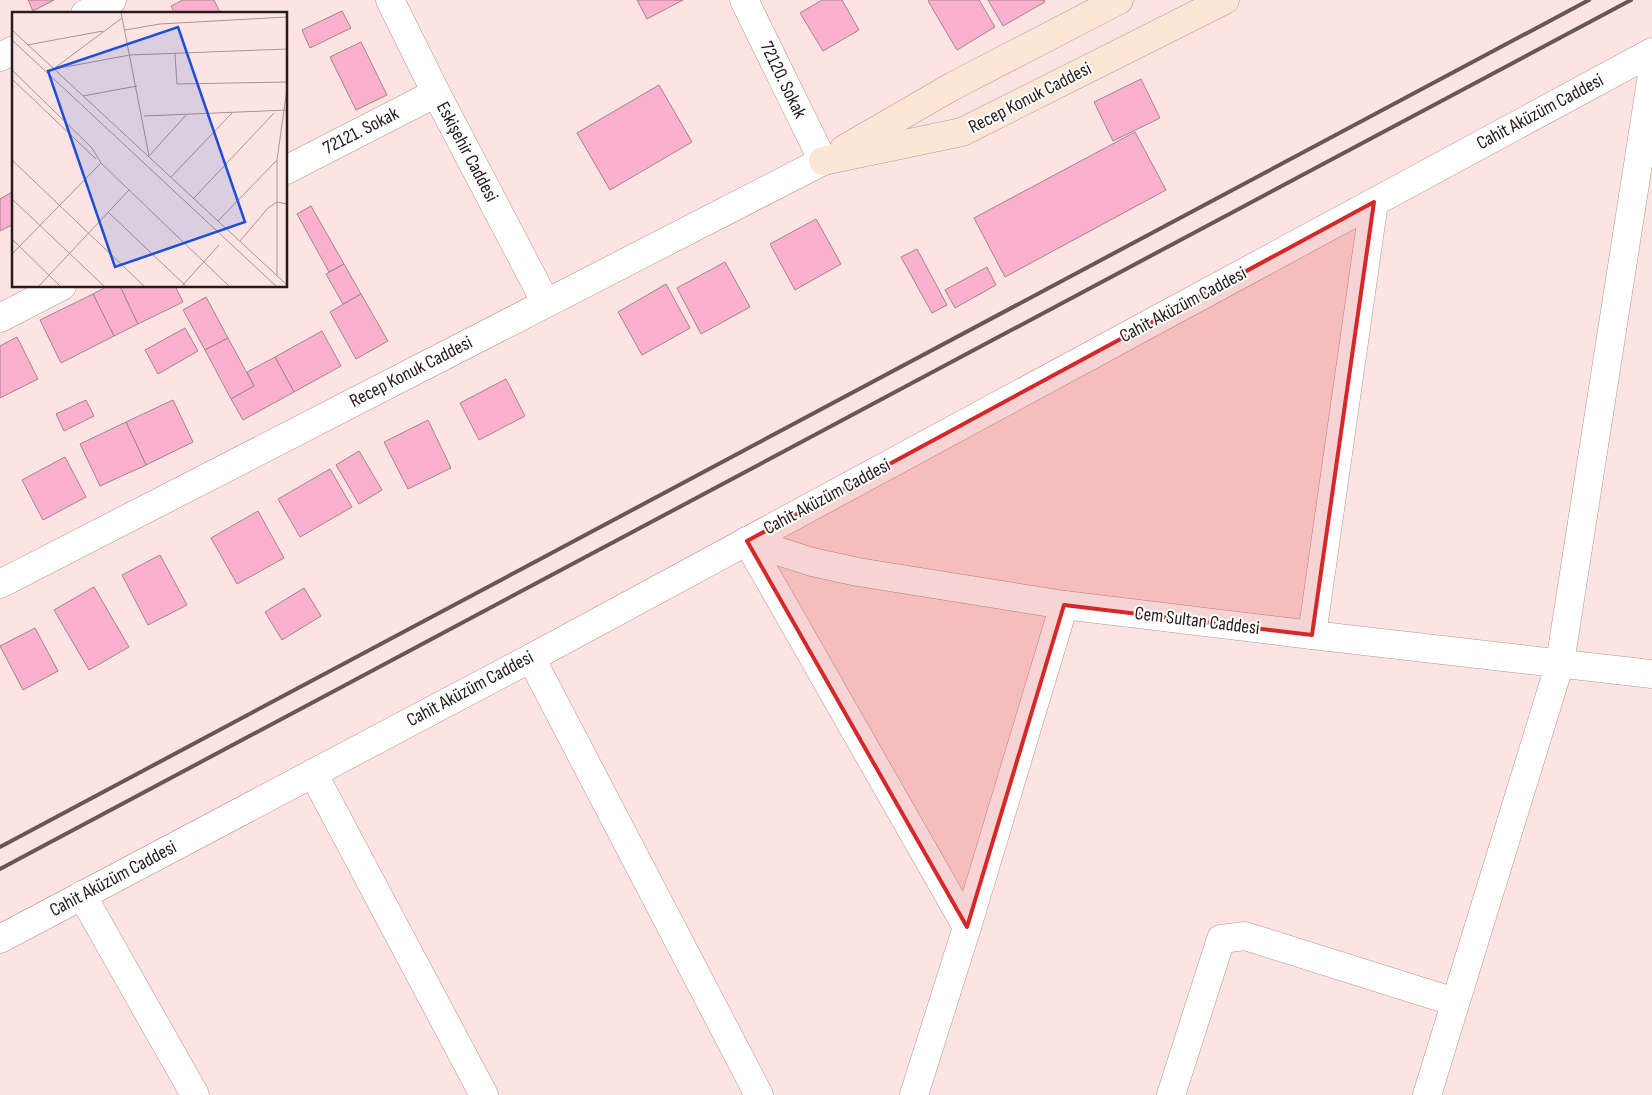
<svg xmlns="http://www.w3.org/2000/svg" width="1652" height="1095" font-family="'Sofia Sans Condensed',sans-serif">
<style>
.building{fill:#fbb0cd;stroke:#a0858f}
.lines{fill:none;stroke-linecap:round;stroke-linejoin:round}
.minor-casing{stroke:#b19491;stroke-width:29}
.tertiary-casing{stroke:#b19491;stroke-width:29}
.secondary-casing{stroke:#b19491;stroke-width:29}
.minor{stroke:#fff;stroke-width:28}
.tertiary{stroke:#fff;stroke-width:28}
.secondary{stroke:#fde6d6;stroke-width:28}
.rail{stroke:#675857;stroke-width:4}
.marked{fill:#d62828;fill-opacity:0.2;stroke:#d62828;stroke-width:4;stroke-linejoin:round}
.labels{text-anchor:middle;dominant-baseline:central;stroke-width:4;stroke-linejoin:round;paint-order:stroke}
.street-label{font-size:19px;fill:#271c1b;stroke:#fff}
.inset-road{fill:none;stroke:#a79492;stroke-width:1}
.view{fill:#1d4ed8;fill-opacity:0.15;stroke:#1d4ed8;stroke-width:2.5}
.inset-edge{fill:none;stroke:#271c1b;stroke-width:2.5}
</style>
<rect width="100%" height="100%" fill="#fde4e2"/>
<g class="building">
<path d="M 28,0 L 54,0 L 33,11 Z"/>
<path d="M 183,0 L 214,0 L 221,14 L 175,14 L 171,6 Z"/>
<path d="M 637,0 L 683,0 L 647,19 Z"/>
<path d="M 822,0 L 842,0 L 859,30 L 823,51 L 800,13 Z"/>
<path d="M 930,0 L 979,0 L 995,27 L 957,50 L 928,1 Z"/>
<path d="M 988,0 L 1044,0 L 1045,2 L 1003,26 Z"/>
<path d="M 342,11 L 351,28 L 310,48 L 302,30 Z"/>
<path d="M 361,42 L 387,95 L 356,110 L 330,57 Z"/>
<path d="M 1141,79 L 1160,118 L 1113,141 L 1094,102 Z"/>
<path d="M 659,85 L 692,142 L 610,190 L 577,133 Z"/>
<path d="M 1135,132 L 1166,190 L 1005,277 L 974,218 Z"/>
<path d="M 14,191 L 14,224 L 0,231 L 0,199 Z"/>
<path d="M 311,206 L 344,264 L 329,272 L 297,214 Z"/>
<path d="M 816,219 L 841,264 L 795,290 L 770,244 Z"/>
<path d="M 917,249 L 947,305 L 932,313 L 901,257 Z"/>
<path d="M 725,262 L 750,307 L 701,334 L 677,288 Z"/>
<path d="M 344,264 L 361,294 L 343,304 L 326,274 Z"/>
<path d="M 987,267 L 996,285 L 955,308 L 945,290 Z"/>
<path d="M 666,284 L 690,328 L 642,355 L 618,312 Z"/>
<path d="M 108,286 L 120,286 L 138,324 L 114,336 L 93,294 Z"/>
<path d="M 120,286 L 175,286 L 183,302 L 138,324 Z"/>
<path d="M 93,294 L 114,336 L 61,363 L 40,320 Z"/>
<path d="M 361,294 L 388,341 L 356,359 L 330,312 Z"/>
<path d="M 206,297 L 228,338 L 205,350 L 183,310 Z"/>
<path d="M 185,328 L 198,351 L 158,374 L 145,350 Z"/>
<path d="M 322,331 L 341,366 L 294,392 L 275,357 Z"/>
<path d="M 17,337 L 38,379 L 0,398 L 0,346 Z"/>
<path d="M 228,338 L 254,386 L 231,399 L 205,350 Z"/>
<path d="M 275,357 L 294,392 L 243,420 L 231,399 L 254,386 L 247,372 Z"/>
<path d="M 506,379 L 525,416 L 479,440 L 460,403 Z"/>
<path d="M 86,400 L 94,416 L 64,431 L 56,414 Z"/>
<path d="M 173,400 L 193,442 L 146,465 L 126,422 Z"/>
<path d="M 428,420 L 451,468 L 408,489 L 384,442 Z"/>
<path d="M 126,422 L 146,465 L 100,486 L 80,444 Z"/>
<path d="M 359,451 L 382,490 L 359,504 L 336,465 Z"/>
<path d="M 65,457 L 86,497 L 43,520 L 22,480 Z"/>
<path d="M 330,469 L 352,507 L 300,537 L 278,499 Z"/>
<path d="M 258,511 L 284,558 L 237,584 L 211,538 Z"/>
<path d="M 160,555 L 187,605 L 148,625 L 122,575 Z"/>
<path d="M 94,587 L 129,647 L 89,670 L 54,610 Z"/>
<path d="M 304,588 L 321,616 L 282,640 L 265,612 Z"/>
<path d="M 35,628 L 58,671 L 23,690 L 0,646 Z"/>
</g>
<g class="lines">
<g class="minor-casing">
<g id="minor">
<path d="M 744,0 L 823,161"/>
<path d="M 286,170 L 436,93"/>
<path d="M 0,318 L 62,286"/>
<path d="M 747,541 L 967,927"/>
<path d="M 1312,635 L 1374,202"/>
<path d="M 531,658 L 759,1095"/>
<path d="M 313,773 L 484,1095"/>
<path d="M 82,895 L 195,1095"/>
<path d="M 914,1095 L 967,927 L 1064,605"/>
<path d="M 1171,1095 L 1221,939 L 1245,936 L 1455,1002"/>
<path d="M 1427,1095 L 1560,663 L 1652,75"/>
</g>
</g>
<g class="tertiary-casing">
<g id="tertiary">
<path d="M 390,0 L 436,93 L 546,303"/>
<path d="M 85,14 L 112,0"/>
<path d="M 0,57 L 14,50"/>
<path d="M 747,541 L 812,562 L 858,572 L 1064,605 L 1312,635 L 1652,674"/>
<path d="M 0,584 L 823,161"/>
<path d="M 0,939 L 531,658 L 1652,52"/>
</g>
</g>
<g class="secondary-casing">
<g id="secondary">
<path d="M 844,149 L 953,86 L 1119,0"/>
<path d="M 823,161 L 962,132 L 1225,0"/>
</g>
</g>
<use href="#minor" class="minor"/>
<use href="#tertiary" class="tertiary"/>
<use href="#secondary" class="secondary"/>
<g class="rail">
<path d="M 0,847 L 1589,0"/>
<path d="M 0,869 L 1631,0"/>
</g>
</g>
<path class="marked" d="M 1374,202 L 1312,635 L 1064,605 L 967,927 L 747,541 Z"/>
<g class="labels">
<g class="street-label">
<text transform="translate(783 80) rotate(64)">72120. Sokak</text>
<text transform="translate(1030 98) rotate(-27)">Recep Konuk Caddesi</text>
<text transform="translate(1540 112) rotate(-28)">Cahit Aküzüm Caddesi</text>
<text transform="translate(361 131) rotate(-27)">72121. Sokak</text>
<text transform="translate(467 152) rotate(62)">Eskişehir Caddesi</text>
<text transform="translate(1183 305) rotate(-28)">Cahit Aküzüm Caddesi</text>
<text transform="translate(411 372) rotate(-27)">Recep Konuk Caddesi</text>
<text transform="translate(827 497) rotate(-28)">Cahit Aküzüm Caddesi</text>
<text transform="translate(1197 621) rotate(7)">Cem Sultan Caddesi</text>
<text transform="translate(470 689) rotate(-28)">Cahit Aküzüm Caddesi</text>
<text transform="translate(113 879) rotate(-28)">Cahit Aküzüm Caddesi</text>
</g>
</g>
<g transform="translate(12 12)">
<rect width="275" height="275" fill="#fde4e2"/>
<path class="inset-road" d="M 109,0 L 137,144M 0,18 L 275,273M 113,18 L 148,12 L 275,5M 0,28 L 265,275M 15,33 L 91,19M 163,42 L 165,72 L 275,70M 44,55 L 110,6M 42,57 L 118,43 L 275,37M 0,58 L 80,136 L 89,151M 0,67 L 84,147M 71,84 L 125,74M 132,104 L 275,98M 137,144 L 174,103M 0,148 L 133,275M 159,165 L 220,101M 182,186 L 262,101M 0,187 L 93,275M 96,200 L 175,275M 206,209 L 265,148M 0,227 L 49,275M 228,229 L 256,196 L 265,190 L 275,192M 0,242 L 89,151 L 218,275M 265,264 L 265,148 L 275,77M 26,275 L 117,178M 169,275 L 207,233"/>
<path class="view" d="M 166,15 L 233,210 L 103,255 L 36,59 Z"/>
<rect width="275" height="275" class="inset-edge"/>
</g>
</svg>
